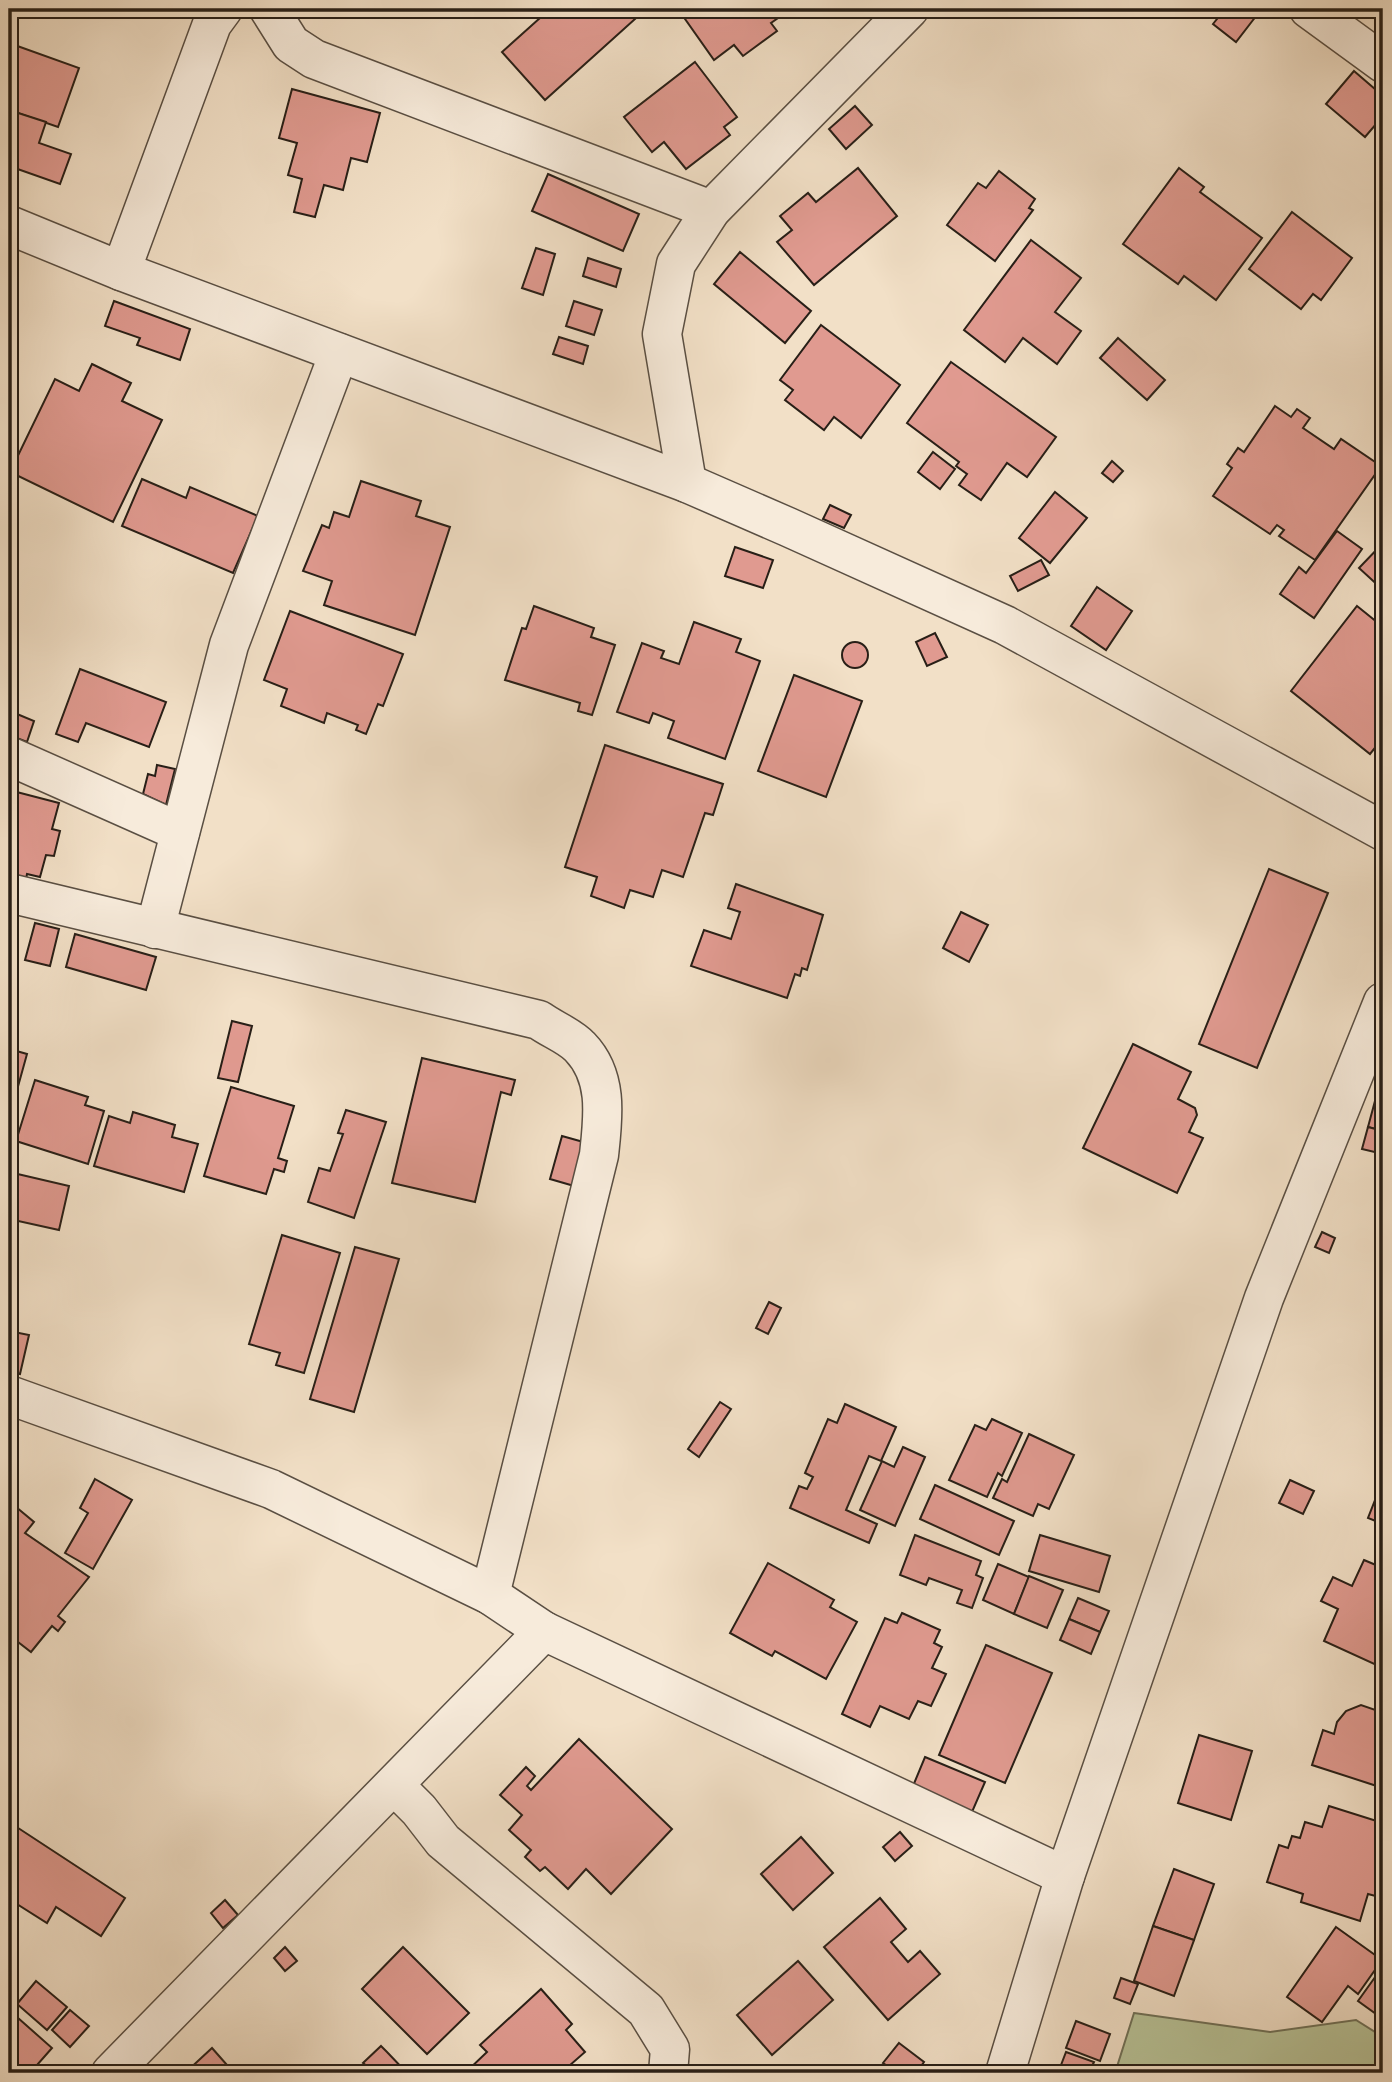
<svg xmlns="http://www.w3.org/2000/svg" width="1392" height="2082" font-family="'IM FELL English',serif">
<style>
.green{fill:#b8c398;stroke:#707158;stroke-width:2}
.building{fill:#e09a90;stroke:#281f17;stroke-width:2}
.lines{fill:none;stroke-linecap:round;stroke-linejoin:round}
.minor-casing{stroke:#5a4f43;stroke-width:41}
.minor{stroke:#f7ebdb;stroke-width:38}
</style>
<rect width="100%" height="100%" fill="#f2e0c7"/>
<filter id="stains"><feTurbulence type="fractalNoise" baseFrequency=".00286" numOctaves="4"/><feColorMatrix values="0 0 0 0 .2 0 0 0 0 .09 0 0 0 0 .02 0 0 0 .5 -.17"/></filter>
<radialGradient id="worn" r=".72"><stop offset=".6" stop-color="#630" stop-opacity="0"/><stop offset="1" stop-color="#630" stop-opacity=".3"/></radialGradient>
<path class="green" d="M 1134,2013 L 1270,2032 L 1356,2020 L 1383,2037 L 1383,2073 L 1115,2073 Z"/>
<g class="building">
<path d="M 550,9 L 644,9 L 645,10 L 545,100 L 502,52 Z"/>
<path d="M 678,9 L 791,9 L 771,23 L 777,31 L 743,56 L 734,45 L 714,60 Z"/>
<path d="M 1225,9 L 1260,11 L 1236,42 L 1213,24 Z"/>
<path d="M 9,43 L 79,68 L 58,127 L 9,110 Z"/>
<path d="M 695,62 L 737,117 L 724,127 L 730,135 L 686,169 L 664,142 L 652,152 L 624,117 Z"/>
<path d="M 1354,71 L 1383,96 L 1383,116 L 1365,137 L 1326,104 Z"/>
<path d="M 292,89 L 380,113 L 367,162 L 351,158 L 343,190 L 324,185 L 315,217 L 294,212 L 302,179 L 288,175 L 297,143 L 279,138 Z"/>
<path d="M 855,106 L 872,125 L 846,149 L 829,129 Z"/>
<path d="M 9,110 L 46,122 L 39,143 L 71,154 L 60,184 L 9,166 Z"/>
<path d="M 858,168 L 897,216 L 814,285 L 777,242 L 792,230 L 780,216 L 808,193 L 816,202 Z"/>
<path d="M 1179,168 L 1204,187 L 1200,192 L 1262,238 L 1216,300 L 1184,276 L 1178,284 L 1123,244 Z"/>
<path d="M 999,171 L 1035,199 L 1029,208 L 1033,210 L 995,261 L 947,225 L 978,183 L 986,188 Z"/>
<path d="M 548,174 L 639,214 L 623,251 L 532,211 Z"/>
<path d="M 1292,212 L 1352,258 L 1321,300 L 1313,294 L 1301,309 L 1249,269 Z"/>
<path d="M 1031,240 L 1081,278 L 1055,312 L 1081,331 L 1057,364 L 1023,338 L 1005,362 L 964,330 Z"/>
<path d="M 536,248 L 555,254 L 543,295 L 522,288 Z"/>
<path d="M 740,252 L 811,311 L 785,343 L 714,284 Z"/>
<path d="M 588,258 L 621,269 L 616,287 L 583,276 Z"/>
<path d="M 114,301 L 190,329 L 180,360 L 137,345 L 140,338 L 105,326 Z"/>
<path d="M 574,301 L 602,310 L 594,335 L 566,326 Z"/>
<path d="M 821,325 L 900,385 L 861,438 L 834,417 L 824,430 L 785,400 L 793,390 L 780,380 Z"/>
<path d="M 559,337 L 588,346 L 583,364 L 553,354 Z"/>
<path d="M 1118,338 L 1165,380 L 1147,400 L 1100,358 Z"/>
<path d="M 951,362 L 1056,437 L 1027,477 L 1007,463 L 981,500 L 959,485 L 967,474 L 956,466 L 959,462 L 907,423 Z"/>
<path d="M 92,364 L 131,383 L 122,401 L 162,420 L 113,522 L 10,472 L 55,379 L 79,391 Z"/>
<path d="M 1275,406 L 1291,417 L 1297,409 L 1310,418 L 1303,428 L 1334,449 L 1341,439 L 1381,466 L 1315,560 L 1279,536 L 1284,530 L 1277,525 L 1270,534 L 1213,496 L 1232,468 L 1227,464 L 1238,448 L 1244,452 Z"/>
<path d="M 933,452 L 955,469 L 940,489 L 918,472 Z"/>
<path d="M 1112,461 L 1123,471 L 1113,482 L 1102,473 Z"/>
<path d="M 142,479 L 186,498 L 190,487 L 258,516 L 233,573 L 122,526 Z"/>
<path d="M 361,481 L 421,501 L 416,516 L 450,527 L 415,635 L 324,605 L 332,581 L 303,571 L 322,525 L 329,528 L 334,512 L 349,517 Z"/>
<path d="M 1055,492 L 1087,518 L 1050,563 L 1019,538 Z"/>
<path d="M 830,505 L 851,515 L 844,528 L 823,519 Z"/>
<path d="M 1337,531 L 1362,549 L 1314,618 L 1280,594 L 1299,567 L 1306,573 Z"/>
<path d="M 1383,543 L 1383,590 L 1359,568 Z"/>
<path d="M 735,547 L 773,560 L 763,588 L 725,576 Z"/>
<path d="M 1041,560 L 1049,575 L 1018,591 L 1010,576 Z"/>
<path d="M 1097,587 L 1132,611 L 1106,650 L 1071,626 Z"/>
<path d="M 534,606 L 594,628 L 591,637 L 615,645 L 592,715 L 578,711 L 580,703 L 505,680 L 522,628 L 526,629 Z"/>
<path d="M 1357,606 L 1383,627 L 1383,738 L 1370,754 L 1291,691 Z"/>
<path d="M 290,611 L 403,654 L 383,706 L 378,704 L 366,734 L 356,730 L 358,725 L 327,713 L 324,723 L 281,706 L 287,689 L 264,680 Z"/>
<path d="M 694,622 L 741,639 L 736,652 L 760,661 L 725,759 L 668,738 L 674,721 L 653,713 L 649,723 L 617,712 L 642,643 L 664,651 L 661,658 L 679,664 Z"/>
<path d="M 935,633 L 947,657 L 927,666 L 916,642 Z"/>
<circle cx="855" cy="655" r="13"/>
<path d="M 80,669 L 166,702 L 149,747 L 86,723 L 78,742 L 56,734 Z"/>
<path d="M 794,675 L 862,701 L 826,797 L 758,771 Z"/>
<path d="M 17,714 L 34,721 L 27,742 L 9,735 Z"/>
<path d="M 605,745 L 723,784 L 713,815 L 705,813 L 683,877 L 662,870 L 653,897 L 630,890 L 624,908 L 591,896 L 597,877 L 565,867 Z"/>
<path d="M 157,765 L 175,769 L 166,805 L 143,794 L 148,774 L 155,776 Z"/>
<path d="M 9,790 L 59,803 L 52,829 L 60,831 L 54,856 L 46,855 L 40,877 L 27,874 L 26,879 L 9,874 Z"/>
<path d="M 1269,869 L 1328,893 L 1257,1068 L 1199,1044 Z"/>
<path d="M 736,884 L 823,915 L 807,970 L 802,968 L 800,976 L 795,974 L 787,998 L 691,966 L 704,930 L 731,939 L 740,912 L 728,908 Z"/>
<path d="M 961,912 L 988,925 L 969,962 L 943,948 Z"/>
<path d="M 35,923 L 59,929 L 50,966 L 25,960 Z"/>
<path d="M 75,934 L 156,957 L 146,990 L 66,967 Z"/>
<path d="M 232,1021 L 252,1026 L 238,1082 L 218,1078 Z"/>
<path d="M 9,1032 L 17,1034 L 13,1050 L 27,1054 L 9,1119 Z"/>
<path d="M 1133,1044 L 1191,1072 L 1178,1099 L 1195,1108 L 1197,1115 L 1189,1132 L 1203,1138 L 1177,1193 L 1083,1148 Z"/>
<path d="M 422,1058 L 515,1080 L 511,1095 L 501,1092 L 475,1202 L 392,1183 Z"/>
<path d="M 35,1080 L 88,1097 L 85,1105 L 104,1111 L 88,1164 L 16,1141 Z"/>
<path d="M 1379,1086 L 1383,1087 L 1383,1131 L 1368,1127 Z"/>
<path d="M 231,1087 L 294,1106 L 278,1158 L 287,1161 L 284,1172 L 274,1169 L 266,1194 L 204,1176 Z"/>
<path d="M 346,1110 L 386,1122 L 354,1218 L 308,1202 L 319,1168 L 330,1171 L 343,1134 L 338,1133 Z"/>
<path d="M 133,1112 L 175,1125 L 172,1137 L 198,1144 L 184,1192 L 94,1166 L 109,1116 L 130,1123 Z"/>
<path d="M 1368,1127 L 1383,1131 L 1383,1154 L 1362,1149 Z"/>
<path d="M 562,1136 L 594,1145 L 581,1188 L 550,1179 Z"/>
<path d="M 9,1172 L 69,1186 L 59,1230 L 9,1219 Z"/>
<path d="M 1322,1232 L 1335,1238 L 1329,1253 L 1315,1247 Z"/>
<path d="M 282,1235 L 340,1253 L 304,1373 L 276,1365 L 280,1353 L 249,1344 Z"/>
<path d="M 355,1247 L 399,1259 L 354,1412 L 310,1399 Z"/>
<path d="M 769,1302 L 781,1308 L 768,1334 L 756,1328 Z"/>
<path d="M 9,1331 L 29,1335 L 20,1374 L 9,1372 Z"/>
<path d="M 720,1402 L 731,1409 L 699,1457 L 688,1449 Z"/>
<path d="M 845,1404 L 896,1427 L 881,1461 L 869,1456 L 846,1510 L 877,1524 L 869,1543 L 790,1508 L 799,1486 L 807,1489 L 813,1477 L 805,1473 L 828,1419 L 837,1423 Z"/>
<path d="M 992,1419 L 1022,1433 L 1002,1476 L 998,1473 L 987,1497 L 949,1480 L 975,1425 L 986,1430 Z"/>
<path d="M 1029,1434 L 1074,1455 L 1049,1509 L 1038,1504 L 1033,1516 L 993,1498 L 1002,1479 L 1007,1482 Z"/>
<path d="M 903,1447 L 925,1457 L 895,1526 L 860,1510 L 882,1461 L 894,1467 Z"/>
<path d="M 95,1479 L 132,1500 L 93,1569 L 65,1553 L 88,1513 L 80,1508 Z"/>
<path d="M 1290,1480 L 1314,1491 L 1303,1514 L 1279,1503 Z"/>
<path d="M 935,1485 L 1014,1521 L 999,1555 L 920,1519 Z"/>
<path d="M 1381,1485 L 1383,1486 L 1383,1524 L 1368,1518 Z"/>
<path d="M 16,1507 L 34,1522 L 25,1533 L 89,1577 L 58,1616 L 65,1622 L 58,1631 L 52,1626 L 31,1652 L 9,1635 L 9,1517 Z"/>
<path d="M 915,1535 L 981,1561 L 976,1575 L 983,1578 L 972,1608 L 957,1603 L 962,1590 L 929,1578 L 926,1585 L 900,1575 Z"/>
<path d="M 1040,1535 L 1110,1556 L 1099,1592 L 1029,1571 Z"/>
<path d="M 1364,1560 L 1383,1568 L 1383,1668 L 1324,1641 L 1338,1609 L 1321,1601 L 1333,1577 L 1352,1586 Z"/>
<path d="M 768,1563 L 834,1600 L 830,1607 L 857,1622 L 826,1679 L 775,1651 L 772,1656 L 730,1633 Z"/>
<path d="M 998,1564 L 1029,1577 L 1014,1614 L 983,1600 Z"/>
<path d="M 1029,1576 L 1063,1590 L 1047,1628 L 1014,1614 Z"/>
<path d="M 1078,1598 L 1109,1611 L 1100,1632 L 1069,1619 Z"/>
<path d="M 902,1613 L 940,1630 L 934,1643 L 942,1647 L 932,1668 L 946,1674 L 931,1706 L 918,1701 L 909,1719 L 880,1706 L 870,1727 L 842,1714 L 885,1618 L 897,1623 Z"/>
<path d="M 1069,1619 L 1100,1632 L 1091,1654 L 1060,1640 Z"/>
<path d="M 986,1645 L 1052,1673 L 1005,1783 L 939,1755 Z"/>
<path d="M 1383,1703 L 1383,1788 L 1312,1765 L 1323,1730 L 1334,1734 L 1337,1722 L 1346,1711 L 1361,1705 L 1381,1712 Z"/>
<path d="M 1199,1735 L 1252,1751 L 1231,1820 L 1178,1803 Z"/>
<path d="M 579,1739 L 672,1829 L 611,1894 L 586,1869 L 568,1889 L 545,1867 L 540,1871 L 525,1857 L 531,1850 L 509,1830 L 522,1815 L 500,1795 L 526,1767 L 535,1776 L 527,1786 L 531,1790 Z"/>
<path d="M 925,1757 L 985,1782 L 972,1812 L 913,1786 Z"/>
<path d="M 1329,1806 L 1383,1823 L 1383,1898 L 1368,1894 L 1360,1921 L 1301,1902 L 1303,1894 L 1267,1882 L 1279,1845 L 1288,1848 L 1292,1836 L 1300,1838 L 1305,1822 L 1322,1827 Z"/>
<path d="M 9,1822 L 125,1898 L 101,1936 L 56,1907 L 47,1923 L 9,1899 Z"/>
<path d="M 900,1832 L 912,1846 L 895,1861 L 883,1847 Z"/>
<path d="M 801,1837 L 833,1873 L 793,1910 L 761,1874 Z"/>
<path d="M 1174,1869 L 1214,1884 L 1194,1940 L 1153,1926 Z"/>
<path d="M 880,1898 L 906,1929 L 891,1942 L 908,1962 L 920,1951 L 940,1974 L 888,2020 L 824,1947 Z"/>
<path d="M 225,1900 L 238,1915 L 223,1928 L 211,1913 Z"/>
<path d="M 1153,1926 L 1194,1940 L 1174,1996 L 1134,1981 Z"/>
<path d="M 1336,1927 L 1382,1960 L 1358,1994 L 1348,1986 L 1322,2022 L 1287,1997 Z"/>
<path d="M 285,1947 L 297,1961 L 285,1971 L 274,1958 Z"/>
<path d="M 403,1947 L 469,2013 L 427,2054 L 362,1989 Z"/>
<path d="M 798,1961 L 833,2000 L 772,2055 L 737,2015 Z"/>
<path d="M 1383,1966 L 1383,2019 L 1358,2001 Z"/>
<path d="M 1121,1978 L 1138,1984 L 1130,2004 L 1114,1998 Z"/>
<path d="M 36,1981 L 67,2007 L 47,2030 L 17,2004 Z"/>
<path d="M 541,1989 L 572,2024 L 566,2030 L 585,2052 L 561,2073 L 465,2073 L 487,2052 L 480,2045 Z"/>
<path d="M 9,2010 L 52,2048 L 30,2073 L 9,2073 Z"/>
<path d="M 70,2010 L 89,2026 L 70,2047 L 52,2030 Z"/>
<path d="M 1076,2021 L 1110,2034 L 1100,2061 L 1066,2048 Z"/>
<path d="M 899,2043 L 924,2062 L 916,2073 L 897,2073 L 883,2063 Z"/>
<path d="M 381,2046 L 387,2052 L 407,2073 L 362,2073 L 368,2067 L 363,2063 Z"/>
<path d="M 212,2048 L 227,2065 L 219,2073 L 185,2073 Z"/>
<path d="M 1066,2052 L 1094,2062 L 1089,2073 L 1058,2073 Z"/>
</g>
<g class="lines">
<g class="minor-casing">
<g id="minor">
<path d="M 269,9 L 291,44 L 314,59 L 711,210"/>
<path d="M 1309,9 L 1383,63"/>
<path d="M 9,225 L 121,271 L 687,483 L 788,527 L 1005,625 L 1383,831"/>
<path d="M 121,271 L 212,24 L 223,9"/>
<path d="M 687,483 L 662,334 L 676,264 L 711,210 L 909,9"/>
<path d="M 9,756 L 180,832"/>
<path d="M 9,893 L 539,1020 C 551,1029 570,1036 580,1047 C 609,1077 603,1118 599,1155 L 490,1595"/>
<path d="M 155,929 L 229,645 L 339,353"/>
<path d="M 9,1395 L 271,1489 L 490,1595 L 544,1631 L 1065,1876"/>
<path d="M 394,1785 L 419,1810 L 443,1841 L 646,2010 L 670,2049 L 668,2073"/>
<path d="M 111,2073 L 544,1631"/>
<path d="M 1005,2073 L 1065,1876 L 1264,1298 L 1383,1002"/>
</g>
</g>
<use href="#minor" class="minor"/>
</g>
<rect width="1392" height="2082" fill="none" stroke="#f2e0c7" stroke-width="35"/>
<rect x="10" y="10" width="1371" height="2061" fill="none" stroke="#281f17" stroke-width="3.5"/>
<rect x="18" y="18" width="1357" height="2047" fill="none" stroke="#281f17" stroke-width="2"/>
<rect width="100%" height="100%" filter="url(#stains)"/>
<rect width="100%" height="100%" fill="url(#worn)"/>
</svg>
